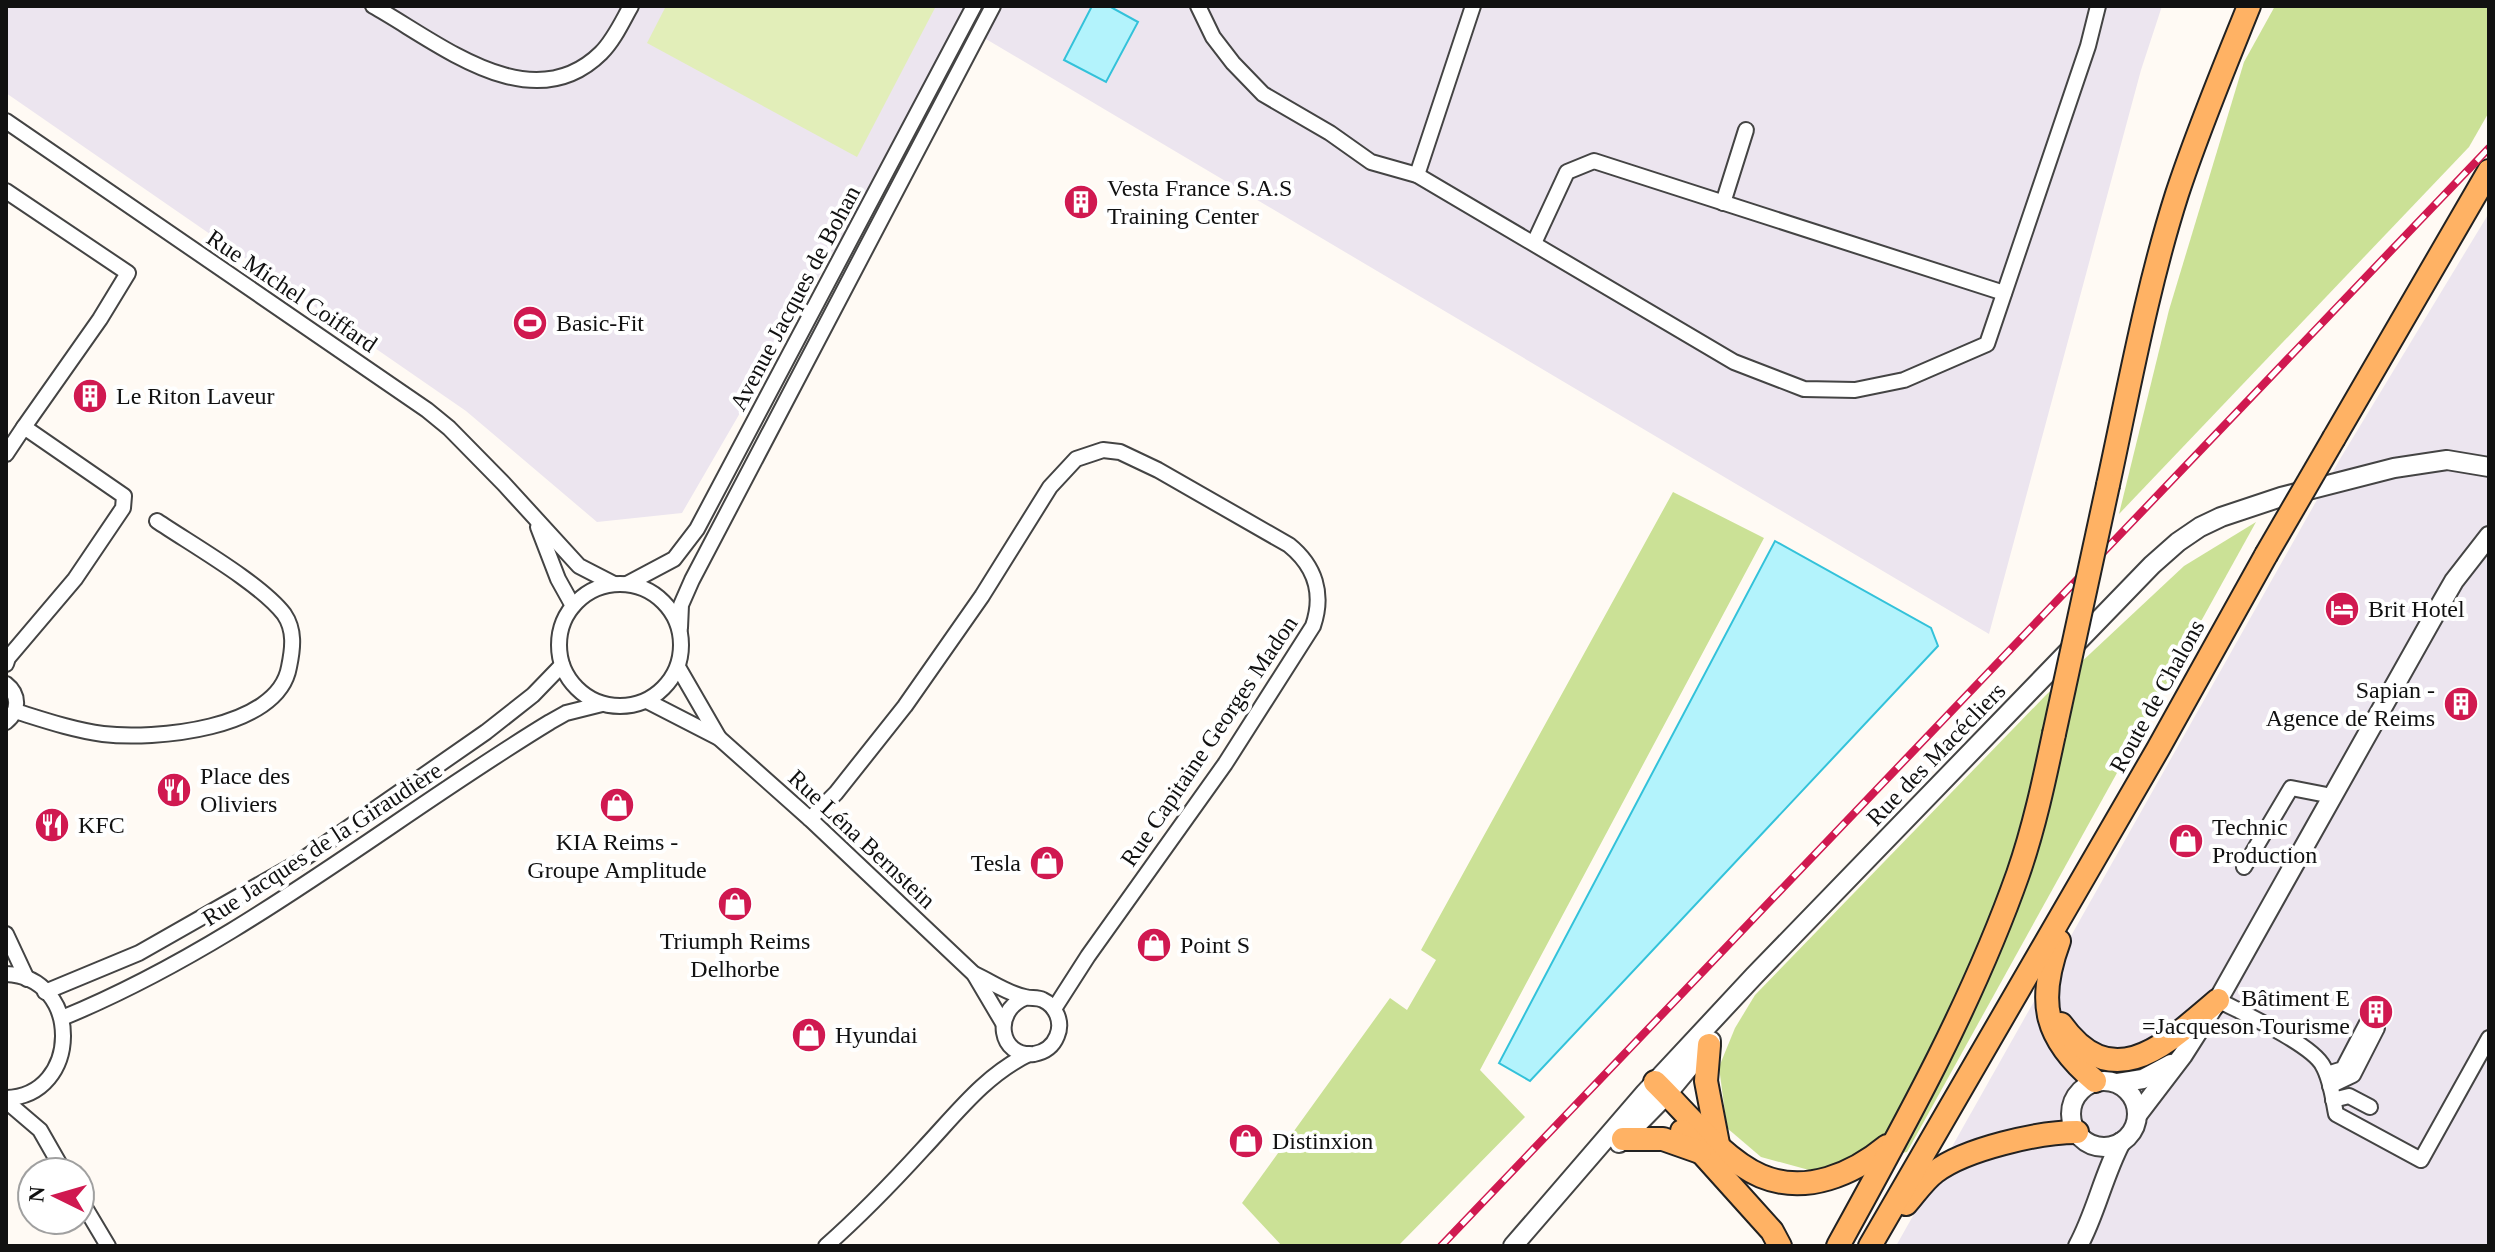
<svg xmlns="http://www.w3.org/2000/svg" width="2495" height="1252" font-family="'Times New Roman',serif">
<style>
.industrial{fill:#ece5ef}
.green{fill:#e2eeb9}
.forest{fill:#cbe196}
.water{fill:#b3f3fc;stroke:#33c2da;stroke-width:2}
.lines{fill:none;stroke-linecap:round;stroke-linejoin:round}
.minor-casing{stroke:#444;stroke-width:18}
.tertiary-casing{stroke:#444;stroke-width:22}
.primary-casing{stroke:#222;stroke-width:26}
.minor{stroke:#fff;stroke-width:14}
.tertiary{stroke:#fff;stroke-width:18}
.primary{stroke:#ffb264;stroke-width:22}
.rail-casing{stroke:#d01950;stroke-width:8}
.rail{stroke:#fff;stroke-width:5;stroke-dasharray:15;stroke-linecap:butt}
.primary-bridge-casing{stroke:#222;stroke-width:26;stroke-linecap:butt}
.primary-bridge{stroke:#ffb264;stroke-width:22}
.labels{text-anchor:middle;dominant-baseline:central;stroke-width:8;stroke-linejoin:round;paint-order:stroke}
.poi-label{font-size:24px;fill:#111;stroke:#fff;text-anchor:start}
.street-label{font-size:24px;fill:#111;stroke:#fff}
</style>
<rect width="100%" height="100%" fill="#fffaf4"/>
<g class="industrial">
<path d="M 6,6 L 2162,6 L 2141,70 L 1989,634 L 964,26 L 682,513 L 597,522 L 466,411 L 6,93 Z"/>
<path d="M 2489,213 L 2489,1246 L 1896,1246 L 2340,459 Z"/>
</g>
<path class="green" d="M 666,6 L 936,6 L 857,157 L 647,43 Z"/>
<g class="forest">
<path d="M 2275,6 L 2489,6 L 2489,112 L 2469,147 L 2119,514 L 2169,310 L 2244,62 Z"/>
<path d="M 1673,492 L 1764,538 L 1480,1070 L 1525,1117 L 1398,1246 L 1282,1246 L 1242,1203 L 1390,998 L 1407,1010 L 1436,960 L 1421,950 Z"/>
<path d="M 2256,522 L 1907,1152 L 1809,1170 L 1761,1157 L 1727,1128 L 1719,1067 L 1735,1028 L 1755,995 L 2046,695 L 2184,566 Z"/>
</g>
<g class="water">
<path d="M 1092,6 L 1109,6 L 1138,22 L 1106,82 L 1064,60 Z"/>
<path d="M 1775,541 L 1931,628 L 1938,646 L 1530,1081 L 1499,1063 Z"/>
</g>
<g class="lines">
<g class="minor-casing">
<g id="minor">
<path d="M 373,6 C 438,42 531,122 601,53 C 614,40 622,22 631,6"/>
<path d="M 1198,6 L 1213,37 L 1233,63 L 1263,94 L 1330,133 L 1371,162 L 1417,175 L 1734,362 L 1804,389 L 1855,390 L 1904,380 L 1987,344 L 2088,46 L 2098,6"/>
<path d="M 6,121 L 427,410 L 449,428 L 504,484 L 579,566 L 614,584"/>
<path d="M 1417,175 L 1473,6"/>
<path d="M 6,191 L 128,273 L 100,319 L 24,427"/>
<path d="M 1723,203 L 1746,130"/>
<path d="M 1534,243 L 1567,172 L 1594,161 L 2004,293"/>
<path d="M 6,454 L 24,427 L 124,496 L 123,508 L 75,579 L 8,658 L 6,664"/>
<path d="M 538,527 L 558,579 L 573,606"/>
<circle cx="620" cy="645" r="61"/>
<path d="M 627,584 L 674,559 L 697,529 L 974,6"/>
<path d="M 680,628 L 681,605 L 692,580 L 993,6"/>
<path d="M 678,667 L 719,738"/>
<path d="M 6,684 C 19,694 20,711 6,722"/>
<path d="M 647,701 L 719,738 L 810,819 L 974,974 L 1003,1023"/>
<path d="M 15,711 C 44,720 73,730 103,734 C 153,740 278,730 289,667 C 293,648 295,630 284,614 C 260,583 191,544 157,521"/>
<path d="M 810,819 L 836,793 L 905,706 L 982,596 L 1050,487 L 1076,459 L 1103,450 L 1120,452 L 1158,470 L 1289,545 C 1315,566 1324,594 1313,626 L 1225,764 L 1088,956 L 1054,1009"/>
<path d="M 2244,867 L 2291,788 L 2332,796"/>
<path d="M 6,934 L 27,979"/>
<path d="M 6,974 C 83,977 81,1096 6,1098"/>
<path d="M 974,974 C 990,981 1008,994 1025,997 C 1031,999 1037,997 1043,1000 C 1056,1006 1063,1022 1057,1036 C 1053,1046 1045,1052 1034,1054 C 999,1058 992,1011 1025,998"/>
<path d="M 45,992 L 139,953 L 299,862 L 486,732 L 533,695 L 562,665"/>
<path d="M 2218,1000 C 2242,1013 2312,1044 2323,1066 C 2331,1080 2333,1099 2336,1114 L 2421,1160 L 2489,1038"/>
<path d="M 62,1018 C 240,945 387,821 550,722 L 566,713 L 602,704"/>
<path d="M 2327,1074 L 2343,1069 L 2367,1023"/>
<path d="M 2330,1086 L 2353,1075 L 2377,1028"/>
<path d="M 2333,1100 L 2349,1096 L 2370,1107"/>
<path d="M 6,1101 L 40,1130 L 64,1172"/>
<path d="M 80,1199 L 108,1246"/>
<path d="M 826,1246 C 861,1215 892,1183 923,1149 C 956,1114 985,1075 1029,1054"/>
</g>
</g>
<g class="tertiary-casing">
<g id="tertiary">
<circle cx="2104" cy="1114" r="33"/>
<path d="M 2118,1083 L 2143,1079 L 2171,1064"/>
<path d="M 2138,1114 L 2183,1055 L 2218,1000 L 2431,621 L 2454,581 L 2489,536"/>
<path d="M 1619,1143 L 1667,1094 L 1711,1041"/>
<path d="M 1513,1246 L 1645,1093 L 1754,976 L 2152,565 L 2178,542 L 2200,527 L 2221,517 L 2281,497 L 2394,468 L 2447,460 L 2489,467"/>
<path d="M 2078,1246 C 2096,1213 2103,1176 2121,1142"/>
</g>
</g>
<g class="primary-casing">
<g id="primary">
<path d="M 2334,438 L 2489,171"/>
<path d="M 2108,485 C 2129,388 2147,288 2177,194 C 2198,130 2224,68 2249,6"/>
<path d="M 2059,941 C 2036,1003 2045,1039 2095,1081"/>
<path d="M 2061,1024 C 2114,1098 2168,1042 2218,1000"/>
<path d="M 1709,1045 L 1706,1081 L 1718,1144"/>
<path d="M 1655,1082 C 1685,1111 1723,1160 1761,1176 C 1806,1195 1853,1174 1887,1146"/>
<path d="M 1682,1131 L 1772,1231 L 1780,1246"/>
<path d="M 1623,1139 L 1663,1139 L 1700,1152"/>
<path d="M 1906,1204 C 1915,1194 1924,1180 1935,1172 C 1965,1149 2039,1132 2077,1132"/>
<path d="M 1838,1246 C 1904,1126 1972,1004 2018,874 C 2034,828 2044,781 2054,734"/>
<path d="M 1870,1246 L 2158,749 L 2266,555"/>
</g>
</g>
<use href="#minor" class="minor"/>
<use href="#tertiary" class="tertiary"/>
<use href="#primary" class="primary"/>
<g class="rail-casing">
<path id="rail" d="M 1441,1246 L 2489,148"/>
</g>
<use href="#rail" class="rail"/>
<g class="primary-bridge-casing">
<g id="primary-bridge">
<path d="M 2266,555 L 2334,438"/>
<path d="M 2054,734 L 2108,485"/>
</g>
</g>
<use href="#primary-bridge" class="primary-bridge"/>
</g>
<defs>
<g id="building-disc" transform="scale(1.8)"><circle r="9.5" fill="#d01950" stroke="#fff"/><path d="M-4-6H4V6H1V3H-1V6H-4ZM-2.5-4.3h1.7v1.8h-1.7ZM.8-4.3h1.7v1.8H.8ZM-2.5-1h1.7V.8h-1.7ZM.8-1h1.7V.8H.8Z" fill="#fff"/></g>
<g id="stadium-disc" transform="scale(1.8)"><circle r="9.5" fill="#d01950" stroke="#fff"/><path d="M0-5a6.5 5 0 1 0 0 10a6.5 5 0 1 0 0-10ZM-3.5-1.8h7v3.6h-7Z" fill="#fff"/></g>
<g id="hotel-disc" transform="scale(1.8)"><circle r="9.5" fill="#d01950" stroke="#fff"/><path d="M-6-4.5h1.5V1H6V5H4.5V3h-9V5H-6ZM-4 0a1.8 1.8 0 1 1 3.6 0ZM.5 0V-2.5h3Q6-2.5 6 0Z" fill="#fff"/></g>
<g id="restaurant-disc" transform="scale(1.8)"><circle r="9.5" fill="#d01950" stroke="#fff"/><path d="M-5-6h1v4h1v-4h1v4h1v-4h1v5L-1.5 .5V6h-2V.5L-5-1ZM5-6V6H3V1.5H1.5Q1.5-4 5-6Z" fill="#fff"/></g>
<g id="shop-disc" transform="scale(1.8)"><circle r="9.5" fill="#d01950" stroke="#fff"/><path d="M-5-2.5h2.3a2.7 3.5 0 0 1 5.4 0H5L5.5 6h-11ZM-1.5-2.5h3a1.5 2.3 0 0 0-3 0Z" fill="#fff"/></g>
</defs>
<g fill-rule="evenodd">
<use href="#building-disc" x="1081" y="202"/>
<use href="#stadium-disc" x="530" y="323"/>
<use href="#building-disc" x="90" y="396"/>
<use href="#hotel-disc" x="2342" y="609"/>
<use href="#building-disc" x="2461" y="704"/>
<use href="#restaurant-disc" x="174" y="790"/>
<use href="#shop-disc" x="617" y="805"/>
<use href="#restaurant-disc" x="52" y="825"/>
<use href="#shop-disc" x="2186" y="841"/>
<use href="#shop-disc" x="1047" y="863"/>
<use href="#shop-disc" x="735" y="904"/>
<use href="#shop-disc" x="1154" y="945"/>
<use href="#building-disc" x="2376" y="1012"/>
<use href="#shop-disc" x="809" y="1035"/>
<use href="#shop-disc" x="1246" y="1141"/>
</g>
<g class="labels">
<g class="poi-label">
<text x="1107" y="188">Vesta France S.A.S<tspan x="1107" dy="28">Training Center</tspan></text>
<text x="556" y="323">Basic-Fit</text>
<text x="116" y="396">Le Riton Laveur</text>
<text x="2368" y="609">Brit Hotel</text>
<text x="2435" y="690" text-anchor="end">Sapian -<tspan x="2435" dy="28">Agence de Reims</tspan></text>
<text x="200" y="776">Place des<tspan x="200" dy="28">Oliviers</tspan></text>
<text x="78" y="825">KFC</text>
<text x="2212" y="827">Technic<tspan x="2212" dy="28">Production</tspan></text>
<text x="617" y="842" text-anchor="middle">KIA Reims -<tspan x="617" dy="28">Groupe Amplitude</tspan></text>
<text x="1021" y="863" text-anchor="end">Tesla</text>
<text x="735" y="941" text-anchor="middle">Triumph Reims<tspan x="735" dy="28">Delhorbe</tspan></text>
<text x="1180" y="945">Point S</text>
<text x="2350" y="998" text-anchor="end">Bâtiment E<tspan x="2350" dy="28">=Jacqueson Tourisme</tspan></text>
<text x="835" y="1035">Hyundai</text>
<text x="1272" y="1141">Distinxion</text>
</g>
<g class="street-label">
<text transform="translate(292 291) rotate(34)">Rue Michel Coiffard</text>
<text transform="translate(795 298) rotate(-62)">Avenue Jacques de Bohan</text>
<text transform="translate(2157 696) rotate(-61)">Route de Chalons</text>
<text transform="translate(1209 741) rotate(-56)">Rue Capitaine Georges Madon</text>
<text transform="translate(1936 754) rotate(-46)">Rue des Macécliers</text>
<text transform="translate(862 839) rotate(43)">Rue Léna Bernstein</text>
<text transform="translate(322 844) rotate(-33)">Rue Jacques de la Giraudière</text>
</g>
</g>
<rect width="2495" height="1252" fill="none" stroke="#111111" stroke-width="16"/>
<g transform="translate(56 1196) rotate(275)"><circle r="38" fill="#ffffff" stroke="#a0a0a0" stroke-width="2"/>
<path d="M0-6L14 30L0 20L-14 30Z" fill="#d01950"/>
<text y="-12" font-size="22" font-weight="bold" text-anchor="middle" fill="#111111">N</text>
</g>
</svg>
